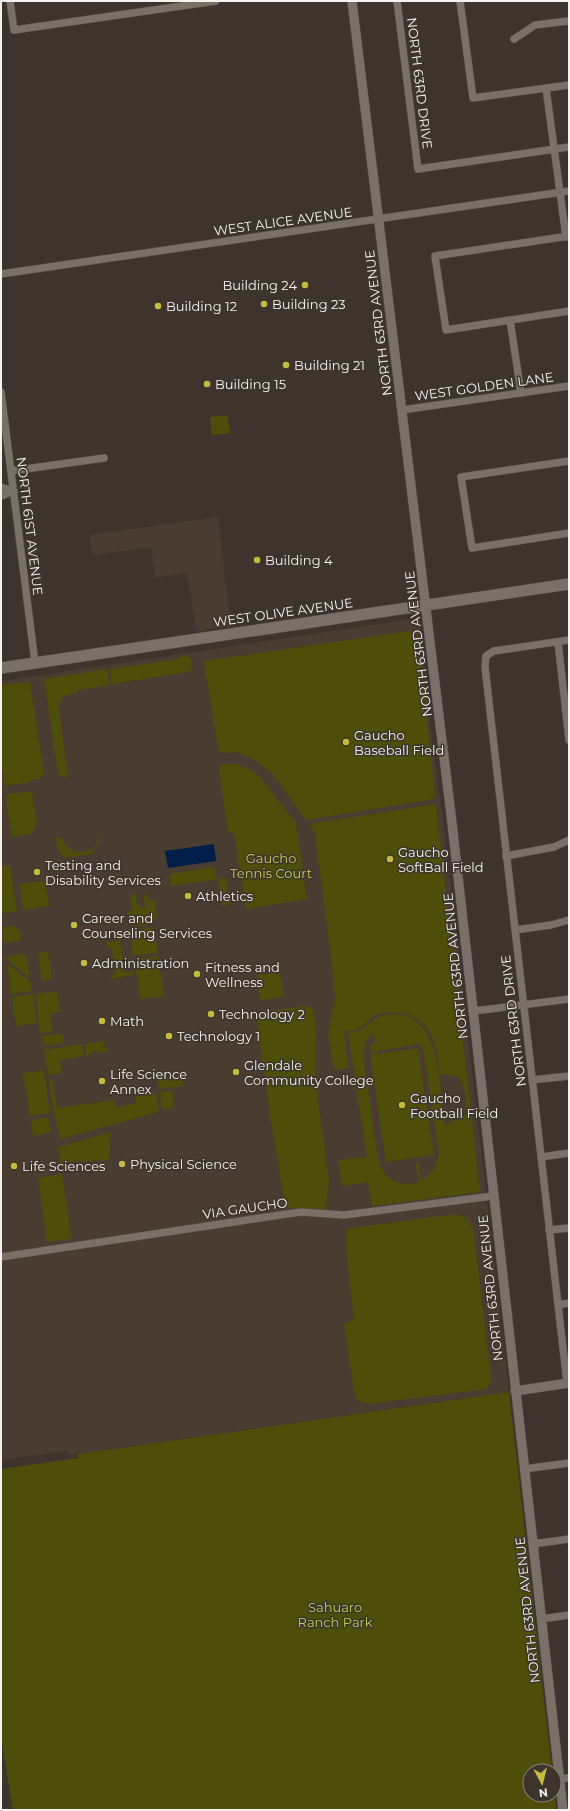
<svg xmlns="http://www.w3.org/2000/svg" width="570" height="1811" font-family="Montserrat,sans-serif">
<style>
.built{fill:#493c30}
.green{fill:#4c4e09;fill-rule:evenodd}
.water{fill:#001e49}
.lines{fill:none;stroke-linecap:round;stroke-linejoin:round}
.minor-casing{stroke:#5b544e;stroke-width:8}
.tertiary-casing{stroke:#5b544e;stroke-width:10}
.secondary-casing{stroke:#5b544e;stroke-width:12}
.minor{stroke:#797068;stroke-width:7}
.tertiary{stroke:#797068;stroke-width:9}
.secondary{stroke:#797068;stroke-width:11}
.poi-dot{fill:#c6bc3c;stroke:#3d352d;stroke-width:1.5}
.labels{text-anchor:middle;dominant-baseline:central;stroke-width:3;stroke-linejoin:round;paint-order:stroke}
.street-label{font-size:13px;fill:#f7f2ed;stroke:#3d352d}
.poi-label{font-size:13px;fill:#f7f2ed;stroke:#3d352d;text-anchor:start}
.park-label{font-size:13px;fill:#c7ca53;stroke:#3d352d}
</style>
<rect width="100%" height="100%" fill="#3d352d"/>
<g class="built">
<path d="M 218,517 L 231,626 L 196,631 L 187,573 L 155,578 L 151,547 L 92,555 L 90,535 Z"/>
<path d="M 407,620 L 417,622 L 421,631 L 425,683 L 445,836 L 509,1392 L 70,1455 L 65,1451 L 1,1460 L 1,681 Z"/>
</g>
<g class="green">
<path d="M 227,415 L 230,433 L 212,435 L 210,417 Z"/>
<path d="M 417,630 L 435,791 L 435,797 L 429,800 L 306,820 C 286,795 271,760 237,753 C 231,752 224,753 219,753 L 204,661 Z"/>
<path d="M 184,655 L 191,658 L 192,668 L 188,672 L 112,684 L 110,669 L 174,660 Z"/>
<path d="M 107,669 L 110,685 L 78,690 L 76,693 L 62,697 L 62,703 L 58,702 L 68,777 L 62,778 L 58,773 L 44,679 Z"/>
<path d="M 30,682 L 44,774 L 39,779 L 31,780 L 31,782 L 5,786 L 1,761 L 1,685 Z"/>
<path d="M 222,764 L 236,764 L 252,770 L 260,777 L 296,823 L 307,899 L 246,909 L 234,832 L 228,833 L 219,769 Z"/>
<path d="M 32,791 L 37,824 L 31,834 L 12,837 L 6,799 L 8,794 Z"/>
<path d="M 436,804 L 480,1192 L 372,1206 L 368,1182 L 342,1186 L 338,1160 L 367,1157 L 348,1032 C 351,1032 357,1032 360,1030 C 369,1024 374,1017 385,1015 C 443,1004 439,1090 445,1125 L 465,1115 L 466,1095 L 459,1077 L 440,1074 C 437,1049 433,1022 406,1014 C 397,1012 385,1011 376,1015 C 369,1018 362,1028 356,1030 C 353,1031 348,1031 344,1031 L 348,1068 L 334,1070 L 328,1035 L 335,998 L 334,981 L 315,833 L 309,824 ZM 372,1034 L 374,1035 L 375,1044 L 370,1045 L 371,1054 L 377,1053 L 377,1051 L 419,1044 L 423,1048 L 439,1155 L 433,1171 L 421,1181 L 419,1163 L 415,1164 L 419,1182 C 402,1188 386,1180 379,1164 L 363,1054 L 366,1042 Z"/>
<path d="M 100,834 L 98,843 L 92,850 L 93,854 L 64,858 L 57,847 L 56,838 L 62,837 C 66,858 97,857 98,835 Z"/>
<path d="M 10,865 L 17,911 L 2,913 L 1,866 Z"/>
<path d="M 215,867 L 216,880 L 171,886 L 169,874 Z"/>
<path d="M 226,878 L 229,905 L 221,906 L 218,879 Z"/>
<path d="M 45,881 L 49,906 L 23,910 L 20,884 Z"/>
<path d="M 143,893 L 145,893 L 149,900 L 155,901 L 157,918 L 152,919 L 153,924 L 135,927 L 133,916 L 128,915 L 127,912 L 132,910 L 130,895 L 136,894 L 137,904 L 144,909 L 145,907 Z"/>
<path d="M 14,926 L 21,933 L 21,940 L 4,943 L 2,927 Z"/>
<path d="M 154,927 L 158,953 L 133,956 L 130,930 Z"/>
<path d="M 120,940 L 123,960 L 117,961 L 116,959 L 113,959 L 112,947 L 107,948 L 106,942 Z"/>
<path d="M 48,951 L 52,979 L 42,981 L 38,953 Z"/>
<path d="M 26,954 L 30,978 L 6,959 L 6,957 Z"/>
<path d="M 158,956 L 164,996 L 140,999 L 135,963 L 136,959 Z"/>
<path d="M 7,963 L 31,982 L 32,991 L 11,994 Z"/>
<path d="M 117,963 L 123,963 L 125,972 L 133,971 L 133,975 L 111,979 L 111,975 L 115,974 L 114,966 L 117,966 Z"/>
<path d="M 280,972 L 284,997 L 260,1000 L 257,975 Z"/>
<path d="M 57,991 L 59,998 L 58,998 L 60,1012 L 50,1014 L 52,1032 L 40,1033 L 36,994 Z"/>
<path d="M 33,994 L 37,1023 L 16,1026 L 12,997 Z"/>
<path d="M 306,1006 L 312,1008 L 314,1012 L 316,1033 L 315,1049 L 315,1076 L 329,1181 L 326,1210 L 323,1211 L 285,1207 L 271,1121 L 256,1013 Z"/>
<path d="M 63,1034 L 64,1043 L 44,1046 L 42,1036 Z"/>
<path d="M 108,1041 L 102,1045 L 104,1047 L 108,1048 L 109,1050 L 101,1053 L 93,1051 L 86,1057 L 85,1044 Z"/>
<path d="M 82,1044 L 84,1056 L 60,1060 L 62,1073 L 48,1075 L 44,1050 Z"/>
<path d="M 418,1048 L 434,1155 L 386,1162 L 370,1055 Z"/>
<path d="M 44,1070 L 50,1113 L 30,1116 L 23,1073 Z"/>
<path d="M 182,1076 L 183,1086 L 159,1089 L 158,1079 Z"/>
<path d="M 49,1079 L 52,1079 L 57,1108 L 114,1100 L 115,1107 L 136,1104 L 136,1096 L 156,1093 L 159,1112 L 60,1139 L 54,1115 Z"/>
<path d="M 172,1090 L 174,1106 L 172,1108 L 164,1110 L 161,1105 L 160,1092 Z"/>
<path d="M 48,1117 L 51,1132 L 33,1136 L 31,1120 Z"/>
<path d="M 111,1132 L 109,1160 L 68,1162 L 68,1165 L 61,1165 L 58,1147 Z"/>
<path d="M 62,1174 L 72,1239 L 47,1242 L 38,1178 Z"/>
<path d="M 455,1214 C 470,1217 470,1221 474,1235 L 491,1377 L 491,1383 L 486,1389 L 368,1404 L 359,1401 L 355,1397 L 344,1324 L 350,1322 L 354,1318 L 345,1239 L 346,1230 L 352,1228 Z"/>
<path d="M 509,1392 L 552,1771 L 530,1771 L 530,1795 L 554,1795 L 554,1791 L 556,1810 L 13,1810 L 1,1736 L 1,1469 L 78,1458 L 78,1454 Z"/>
</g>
<path class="water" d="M 214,844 L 216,861 L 168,868 L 165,851 Z"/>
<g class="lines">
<g class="minor-casing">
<g id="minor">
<path d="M 10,1 L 14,30 L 216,1"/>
<path d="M 397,1 L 418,169 L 569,147"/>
<path d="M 460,1 L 473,98 L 569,85"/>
<path d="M 514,39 L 535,25 L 569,21"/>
<path d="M 546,88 L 566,237"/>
<path d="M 569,236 L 435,256 L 446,330 L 569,311"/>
<path d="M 1,274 L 569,191"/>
<path d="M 510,320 L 521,393"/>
<path d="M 1,392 L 35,663"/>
<path d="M 402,410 L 569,386"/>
<path d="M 569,461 L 461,477 L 472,548 L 569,533"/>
<path d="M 11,471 L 104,458"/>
<path d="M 1,487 L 14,491"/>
<path d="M 1,496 L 14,491"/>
<path d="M 558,642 L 569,740"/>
<path d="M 506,856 L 554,847 L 569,840"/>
<path d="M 515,930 L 551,925 L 569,920"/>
<path d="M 474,1011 L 569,999"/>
<path d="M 532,1080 L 569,1076"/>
<path d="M 541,1157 L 569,1153"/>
<path d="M 549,1230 L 569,1228"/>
<path d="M 1,1257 L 280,1215 L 301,1212 L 344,1215 L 493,1196"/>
<path d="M 558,1305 L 569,1303"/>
<path d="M 567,1383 L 485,667 L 486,656 L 494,651 L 569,640"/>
<path d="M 524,1469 L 569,1463"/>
<path d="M 533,1544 L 569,1539"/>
<path d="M 541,1619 L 569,1615"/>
<path d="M 559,1779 L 569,1778"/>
</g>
</g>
<g class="tertiary-casing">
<g id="tertiary">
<path d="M 352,1 L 452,823 L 563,1810"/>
<path d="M 515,1391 L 569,1383"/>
</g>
</g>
<g class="secondary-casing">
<path id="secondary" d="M 1,668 L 569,584"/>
</g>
<use href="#minor" class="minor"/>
<use href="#tertiary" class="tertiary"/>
<use href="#secondary" class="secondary"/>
</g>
<g class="poi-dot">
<circle cx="305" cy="285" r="4"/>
<circle cx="264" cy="304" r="4"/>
<circle cx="158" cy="306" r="4"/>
<circle cx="286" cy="365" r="4"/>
<circle cx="207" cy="384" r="4"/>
<circle cx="257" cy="560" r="4"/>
<circle cx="346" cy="742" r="4"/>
<circle cx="390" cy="859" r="4"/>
<circle cx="37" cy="872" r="4"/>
<circle cx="188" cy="896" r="4"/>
<circle cx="74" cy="925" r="4"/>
<circle cx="84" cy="963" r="4"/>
<circle cx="197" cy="974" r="4"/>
<circle cx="211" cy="1014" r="4"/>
<circle cx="102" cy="1021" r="4"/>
<circle cx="169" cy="1036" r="4"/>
<circle cx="236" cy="1072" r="4"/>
<circle cx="102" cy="1081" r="4"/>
<circle cx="402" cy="1105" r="4"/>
<circle cx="122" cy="1164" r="4"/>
<circle cx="14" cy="1166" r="4"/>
</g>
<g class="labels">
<g class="street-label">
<text transform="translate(420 83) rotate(83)">NORTH 63RD DRIVE</text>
<text transform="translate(283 221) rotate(-8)">WEST ALICE AVENUE</text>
<text transform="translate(378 323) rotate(-97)">NORTH 63RD AVENUE</text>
<text transform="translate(484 386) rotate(-8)">WEST GOLDEN LANE</text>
<text transform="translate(30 526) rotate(83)">NORTH 61ST AVENUE</text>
<text transform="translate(283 612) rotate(-8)">WEST OLIVE AVENUE</text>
<text transform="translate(418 644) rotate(-97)">NORTH 63RD AVENUE</text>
<text transform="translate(455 966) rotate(-96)">NORTH 63RD AVENUE</text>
<text transform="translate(513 1021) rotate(-97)">NORTH 63RD DRIVE</text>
<text transform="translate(245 1208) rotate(-8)">VIA GAUCHO</text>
<text transform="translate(490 1288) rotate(-96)">NORTH 63RD AVENUE</text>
<text transform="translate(527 1610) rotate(-96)">NORTH 63RD AVENUE</text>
</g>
<g class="poi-label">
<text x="297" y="285" text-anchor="end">Building 24</text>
<text x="272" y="304">Building 23</text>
<text x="166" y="306">Building 12</text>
<text x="294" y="365">Building 21</text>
<text x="215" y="384">Building 15</text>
<text x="265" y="560">Building 4</text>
<text x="354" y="735">Gaucho<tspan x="354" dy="15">Baseball Field</tspan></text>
<text x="398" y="852">Gaucho<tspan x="398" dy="15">SoftBall Field</tspan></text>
<text x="45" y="865">Testing and<tspan x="45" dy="15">Disability Services</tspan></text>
<text x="196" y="896">Athletics</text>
<text x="82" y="918">Career and<tspan x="82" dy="15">Counseling Services</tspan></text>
<text x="92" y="963">Administration</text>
<text x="205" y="967">Fitness and<tspan x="205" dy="15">Wellness</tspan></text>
<text x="219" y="1014">Technology 2</text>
<text x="110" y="1021">Math</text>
<text x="177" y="1036">Technology 1</text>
<text x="244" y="1065">Glendale<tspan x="244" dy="15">Community College</tspan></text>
<text x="110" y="1074">Life Science<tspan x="110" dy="15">Annex</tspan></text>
<text x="410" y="1098">Gaucho<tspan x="410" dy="15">Football Field</tspan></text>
<text x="130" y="1164">Physical Science</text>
<text x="22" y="1166">Life Sciences</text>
</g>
<g class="park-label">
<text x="271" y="858">Gaucho<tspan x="271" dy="15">Tennis Court</tspan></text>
<text x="335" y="1607">Sahuaro<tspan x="335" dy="15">Ranch Park</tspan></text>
</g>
</g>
<rect width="570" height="1811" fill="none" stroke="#f7f2ed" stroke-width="4"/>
<g transform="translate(542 1783) rotate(173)"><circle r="19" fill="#3d352d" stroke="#87817a"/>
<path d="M0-3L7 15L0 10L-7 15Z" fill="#c6bc3c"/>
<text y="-6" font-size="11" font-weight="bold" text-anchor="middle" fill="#f7f2ed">N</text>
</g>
</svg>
